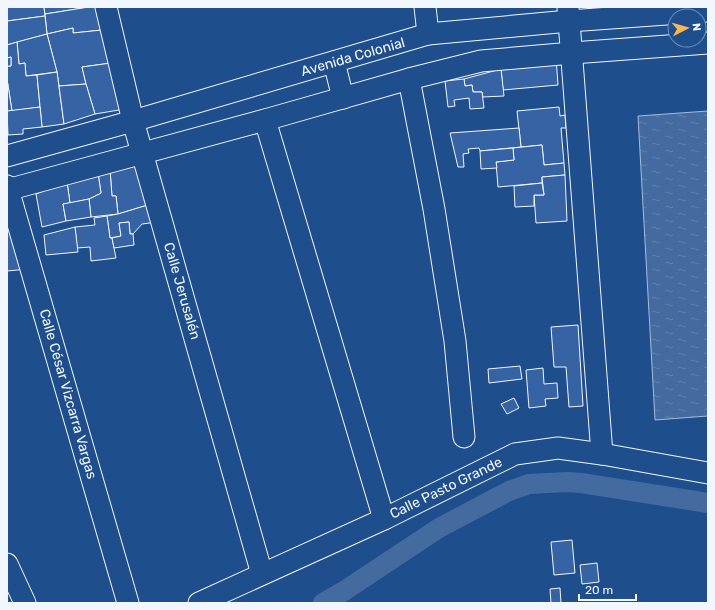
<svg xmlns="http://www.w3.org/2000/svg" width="715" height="610" font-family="Rubik,sans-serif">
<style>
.water{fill:url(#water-ripples);stroke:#a8bbd7}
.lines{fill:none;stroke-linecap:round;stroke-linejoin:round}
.canal{stroke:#446ba0;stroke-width:20}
.building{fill:#3563a3;stroke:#f2f6ff}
.minor-casing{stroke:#f2f6ff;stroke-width:23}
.minor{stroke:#1f4e8c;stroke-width:21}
.labels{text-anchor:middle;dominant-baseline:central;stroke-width:3;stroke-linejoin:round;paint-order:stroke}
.street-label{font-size:14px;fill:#f2f6ff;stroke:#1f4e8c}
</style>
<defs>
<pattern id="water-ripples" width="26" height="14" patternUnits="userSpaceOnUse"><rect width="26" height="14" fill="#446ba0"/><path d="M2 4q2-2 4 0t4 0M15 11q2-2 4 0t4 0" fill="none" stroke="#5f81ae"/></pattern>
</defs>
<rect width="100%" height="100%" fill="#1f4e8c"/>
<path class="water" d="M 708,111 L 708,416 L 655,420 L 638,116 Z"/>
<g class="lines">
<path class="canal" d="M 323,603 L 344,591 L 439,528 L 509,491 L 529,484 L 567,482 L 581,483 L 708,503"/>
</g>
<g class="building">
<path d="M 7,7 L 44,7 L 45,16 L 7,21 Z"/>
<path d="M 44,7 L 89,7 L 45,14 Z"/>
<path d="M 89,7 L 98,7 L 102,30 L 73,33 L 73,28 L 47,34 L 45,14 Z"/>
<path d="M 45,16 L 47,34 L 7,45 L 7,21 Z"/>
<path d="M 73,28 L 73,33 L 102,30 L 111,63 L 82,67 L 86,84 L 59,86 L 57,72 L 47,34 Z"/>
<path d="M 47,34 L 57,72 L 26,76 L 25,63 L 19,64 L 17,42 Z"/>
<path d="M 17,42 L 19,64 L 25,63 L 26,76 L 37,75 L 40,107 L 12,111 L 7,79 L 7,66 L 11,66 L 11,57 L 7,58 L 7,45 Z"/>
<path d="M 11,57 L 11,66 L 7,66 L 7,58 Z"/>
<path d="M 556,57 L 558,85 L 503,90 L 501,69 Z"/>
<path d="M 111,63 L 125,109 L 95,114 L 86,84 L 82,67 Z"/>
<path d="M 501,69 L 504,96 L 483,97 L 482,92 L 473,92 L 472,85 L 465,86 L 464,79 Z"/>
<path d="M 57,72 L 64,124 L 42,127 L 37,75 Z"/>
<path d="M 7,79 L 12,111 L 7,111 Z"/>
<path d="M 464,79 L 465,86 L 472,85 L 473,92 L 482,92 L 484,108 L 470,109 L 469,98 L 454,100 L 455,106 L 448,107 L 445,81 Z"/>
<path d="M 86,84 L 95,114 L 64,124 L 59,86 Z"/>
<path d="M 40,107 L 42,127 L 23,129 L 23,134 L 8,135 L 7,111 Z"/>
<path d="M 559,107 L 560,116 L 565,115 L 566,128 L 561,128 L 564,163 L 544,165 L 542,145 L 521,147 L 517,111 Z"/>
<path d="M 519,128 L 521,147 L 480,151 L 479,148 L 468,149 L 469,153 L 463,154 L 464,167 L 458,167 L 450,133 Z"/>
<path d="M 542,145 L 544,165 L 564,163 L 565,175 L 542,177 L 542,183 L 498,187 L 496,162 L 514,160 L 513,148 Z"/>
<path d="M 513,148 L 514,160 L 496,162 L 497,168 L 481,169 L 480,151 Z"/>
<path d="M 137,156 L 151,204 L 118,214 L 116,196 L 112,196 L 110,170 Z"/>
<path d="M 110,170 L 112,196 L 116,196 L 118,214 L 91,217 L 89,199 L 101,193 L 98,173 Z"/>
<path d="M 98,173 L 101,193 L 89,199 L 70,203 L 67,182 Z"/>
<path d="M 565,175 L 567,221 L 536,223 L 534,195 L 544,195 L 542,177 Z"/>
<path d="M 67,182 L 70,203 L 63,204 L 66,221 L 42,227 L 36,194 Z"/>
<path d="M 542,183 L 544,195 L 534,195 L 534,206 L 515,207 L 514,186 Z"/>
<path d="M 89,199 L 91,217 L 66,221 L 63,204 Z"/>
<path d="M 151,204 L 157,222 L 142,224 L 133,234 L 130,234 L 129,222 L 119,223 L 121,236 L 110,238 L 107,216 L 118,214 Z"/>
<path d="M 107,216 L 110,238 L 112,238 L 116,258 L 91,261 L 90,247 L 77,248 L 75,227 L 95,225 L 94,218 Z"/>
<path d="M 129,222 L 130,234 L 133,234 L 134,245 L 114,248 L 112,238 L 121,236 L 119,223 Z"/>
<path d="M 16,226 L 28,269 L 7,271 L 7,227 Z"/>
<path d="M 75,227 L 78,252 L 46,255 L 44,235 Z"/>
<path d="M 578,325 L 583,406 L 569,407 L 566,367 L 554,367 L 551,327 Z"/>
<path d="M 520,366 L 522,379 L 489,383 L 488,369 Z"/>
<path d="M 543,368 L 544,384 L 557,383 L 558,398 L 545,399 L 546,406 L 529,408 L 526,370 Z"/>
<path d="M 514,398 L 519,408 L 507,414 L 501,404 Z"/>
<path d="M 572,540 L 575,573 L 554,575 L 551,542 Z"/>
<path d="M 597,563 L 599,582 L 582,584 L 580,565 Z"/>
<path d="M 560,588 L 561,603 L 551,603 L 550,589 Z"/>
</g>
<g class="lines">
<g class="minor-casing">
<g id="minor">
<path d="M 106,7 L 133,121 L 262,574"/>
<path d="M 425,7 L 428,34"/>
<path d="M 568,8 L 602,454"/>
<path d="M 334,62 L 343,98"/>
<path d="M 409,79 L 434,209 L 455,341 L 464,437"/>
<path d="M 265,120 L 384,519"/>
<path d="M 7,156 L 133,121 L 428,34 L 569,21 L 708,11"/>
<path d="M 7,186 L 128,603"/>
<path d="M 7,190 L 265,120 L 409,79 L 481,61 L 572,53 L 708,43"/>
<path d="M 7,564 L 25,603"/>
<path d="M 199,603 L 384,519 L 515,454 L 558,448 L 602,454 L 708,473"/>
</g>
</g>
<use href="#minor" class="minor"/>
</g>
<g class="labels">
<g class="street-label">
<text transform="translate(353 57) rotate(-16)">Avenida Colonial</text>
<text transform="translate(182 291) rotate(74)">Calle Jerusalén</text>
<text transform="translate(68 394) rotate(74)">Calle César Vizcarra Vargas</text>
<text transform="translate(446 488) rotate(-26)">Calle Pasto Grande</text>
</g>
</g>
<rect width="715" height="610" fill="none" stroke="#f2f6ff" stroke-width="16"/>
<g transform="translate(687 28) rotate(84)"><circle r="19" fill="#1f4e8c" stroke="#7391ba"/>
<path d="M0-3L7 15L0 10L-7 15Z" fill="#ffb74d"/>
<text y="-6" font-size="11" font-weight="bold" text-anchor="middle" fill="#f2f6ff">N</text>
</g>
<path d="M579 594v6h57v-6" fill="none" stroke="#f2f6ff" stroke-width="2"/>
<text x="585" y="594" font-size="12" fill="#f2f6ff" stroke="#1f4e8c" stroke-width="3" paint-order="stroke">20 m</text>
</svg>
